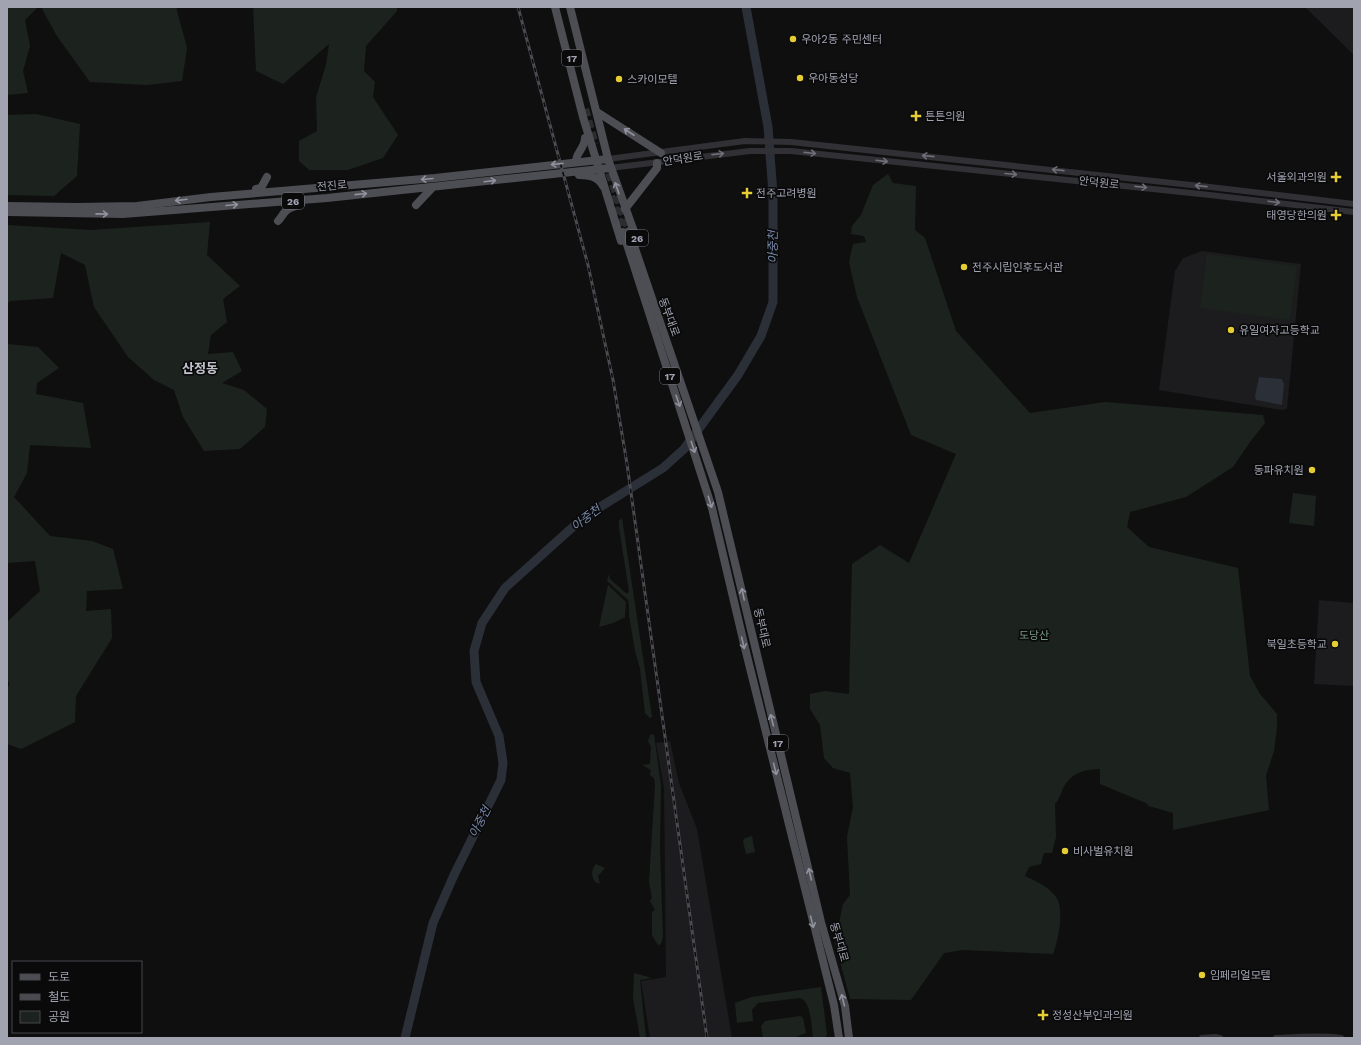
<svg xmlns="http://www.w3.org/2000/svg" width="1361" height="1045" font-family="'Work Sans','Noto Sans KR',sans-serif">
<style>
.built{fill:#1c1b1d}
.green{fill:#1c231e}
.water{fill:#2a2f38}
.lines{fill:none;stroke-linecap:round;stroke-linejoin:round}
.river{stroke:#2a2f38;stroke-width:9}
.major-tunnel{stroke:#2c2d30;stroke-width:8;stroke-dasharray:8 4;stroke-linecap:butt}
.minor{stroke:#313035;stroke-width:6}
.major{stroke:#4d4d54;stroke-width:8}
.rail-casing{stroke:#4a4a50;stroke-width:3}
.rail{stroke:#0a0a0b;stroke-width:1.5;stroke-dasharray:4.5;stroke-linecap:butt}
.oneway{stroke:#90929e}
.oneway2{stroke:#6f6f79}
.poi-dot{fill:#e5cd32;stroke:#0a0a0b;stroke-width:1.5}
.labels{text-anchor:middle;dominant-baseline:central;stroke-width:3.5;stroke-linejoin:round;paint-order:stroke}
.shield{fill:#0a0a0b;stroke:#74757f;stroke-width:1}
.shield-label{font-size:10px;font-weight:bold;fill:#a1a3b1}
.poi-label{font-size:11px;fill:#a1a3b1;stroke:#0a0a0b;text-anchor:start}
.street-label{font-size:11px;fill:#a1a3b1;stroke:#0a0a0b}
.park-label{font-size:11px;fill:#799b82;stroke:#0a0a0b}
.water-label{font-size:12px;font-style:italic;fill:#798aaa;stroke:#0a0a0b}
.quarter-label{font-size:13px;font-weight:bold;fill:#c2c2cd;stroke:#0a0a0b}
</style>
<rect width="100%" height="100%" fill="#0f0f10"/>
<g class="built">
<path d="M 1305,7 L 1354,7 L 1354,55 Z"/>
<path d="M 1202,251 L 1301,264 L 1287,409 L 1281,410 L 1159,390 L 1175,271 L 1183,258 Z"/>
<path d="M 1319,600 L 1354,603 L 1354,686 L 1314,684 Z"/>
<path d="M 670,741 L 679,783 L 697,829 L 732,1038 L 650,1038 L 641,981 L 666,977 L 664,788 L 656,743 Z"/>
</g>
<g class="green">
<path d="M 7,7 L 38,7 L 25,20 L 30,46 L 23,71 L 28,93 L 7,95 Z"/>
<path d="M 41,7 L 176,7 L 187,48 L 182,81 L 147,85 L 90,82 L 57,36 Z"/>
<path d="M 253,7 L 397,7 L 397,11 L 366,46 L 364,71 L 375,82 L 373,97 L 398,135 L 383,158 L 348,170 L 309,170 L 299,161 L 299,141 L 317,131 L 316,97 L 326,65 L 329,44 L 283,84 L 256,71 Z"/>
<path d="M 36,114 L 80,124 L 77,176 L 54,196 L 7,195 L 7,115 Z"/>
<path d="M 888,174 L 893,183 L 916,186 L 915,230 L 925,238 L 956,331 L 1030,413 L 1105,402 L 1263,415 L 1265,423 L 1250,442 L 1233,467 L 1186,497 L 1130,512 L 1127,527 L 1149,547 L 1238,568 L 1250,676 L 1260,694 L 1277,714 L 1277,727 L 1274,751 L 1266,776 L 1269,810 L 1173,830 L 1173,813 L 1149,806 L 1146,803 L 1100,784 L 1100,769 C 1087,769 1075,772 1067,782 C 1061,789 1061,798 1055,804 L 1056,837 L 1052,853 L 1044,853 L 1041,864 L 1029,867 L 1025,876 C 1036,881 1049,887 1056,897 C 1065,909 1058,941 1053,954 L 964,950 L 944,953 L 911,1000 L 850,999 L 835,943 L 843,904 L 850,895 L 847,837 L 853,807 L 850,773 L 833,768 L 824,758 L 820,725 L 810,709 L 810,694 L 825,691 L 849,694 L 852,564 L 880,545 L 909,563 L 956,454 L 911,435 L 857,297 L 849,262 L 853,244 L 866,242 L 864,236 L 851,234 L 852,226 L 861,215 L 873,185 Z"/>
<path d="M 210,222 L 207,255 L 240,286 L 223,299 L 227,322 L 211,335 L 208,354 L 233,352 L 242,371 L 222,383 L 244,390 L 267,409 L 265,427 L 240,449 L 204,451 L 183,417 L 174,390 L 154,380 L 128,357 L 94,307 L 85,265 L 61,253 L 53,298 L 10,301 L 7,304 L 7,225 L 91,230 Z"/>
<path d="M 1207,254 L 1297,266 L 1290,320 L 1200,308 Z"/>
<path d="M 7,344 L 38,347 L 59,368 L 37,383 L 36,394 L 83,403 L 91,448 L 30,445 L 27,473 L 14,497 L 50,536 L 92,541 L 113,549 L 123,589 L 87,591 L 86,611 L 111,609 L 112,638 L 76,696 L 75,722 L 21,749 L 7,744 L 7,691 L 10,682 L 7,683 L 7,622 L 40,591 L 35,561 L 7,563 Z"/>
<path d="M 1293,493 L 1316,496 L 1314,526 L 1289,523 Z"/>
<path d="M 622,518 L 652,717 L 650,718 L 645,713 L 640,669 L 635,651 L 629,615 L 629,607 L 628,600 L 607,581 L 609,574 L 610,579 L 627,594 L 629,591 L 619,528 L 619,521 Z"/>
<path d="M 608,585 L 626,602 L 625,617 L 613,623 L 599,627 Z"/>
<path d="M 654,734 L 661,785 L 660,849 L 663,936 L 661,944 L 658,945 L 652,935 L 652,912 L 655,910 L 650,901 L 652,898 L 649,882 L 655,784 L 654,778 L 650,775 L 651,770 L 642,765 L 650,764 L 651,747 L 648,741 L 650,735 Z"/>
<path d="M 752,836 L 755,852 L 746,854 L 743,841 L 745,838 Z"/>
<path d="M 596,864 L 605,868 L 598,876 L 600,884 L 595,882 C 591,876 591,869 596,864 Z"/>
<path d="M 634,973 L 652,978 L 640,980 L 646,1038 L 640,1038 L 633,998 Z"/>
<path d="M 821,987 L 827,1034 L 825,1038 L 813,1038 C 811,1026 812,1002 800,998 L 758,1003 L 752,1010 L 753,1021 L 737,1023 L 735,1003 L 751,997 Z"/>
<path d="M 800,1016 L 803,1018 L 806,1033 L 793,1038 L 763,1038 L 761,1026 L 765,1021 Z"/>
</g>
<path class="water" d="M 1259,377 L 1282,379 L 1284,384 L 1282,405 L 1256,400 L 1255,396 Z"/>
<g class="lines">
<path class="river" d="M 405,1038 L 433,923 L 454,875 L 501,780 L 503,763 L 499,736 L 476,682 L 474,651 L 482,623 L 505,588 L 584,517 L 663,468 L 684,449 L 738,375 L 761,336 L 773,302 L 773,194 L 768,127 L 746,7"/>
<g class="major-tunnel">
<path d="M 585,109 L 595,144"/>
<path d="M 609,173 L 629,231"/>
<path d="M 611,196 L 623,232"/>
</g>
<g class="minor">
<path d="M 608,159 L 745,141 L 791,142 L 1210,187 L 1354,204"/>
<path d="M 610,168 L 750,151 L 791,151 L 1210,195 L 1354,212"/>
<path d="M 1202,1038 L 1215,1037 L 1220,1038"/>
<path d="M 1276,1038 C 1298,1037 1319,1035 1341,1038"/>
</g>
<g class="major">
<path d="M 555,7 L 583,117 L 621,241"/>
<path d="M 570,7 L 608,159 L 636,237"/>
<path d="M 597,112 L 661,153"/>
<path d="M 576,162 C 575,154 585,148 585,138 L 589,137"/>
<path d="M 579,175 C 590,175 598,177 603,186"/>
<path d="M 256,193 L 256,189 L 261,188 L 267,177"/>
<path d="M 416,205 L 432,188"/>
<path d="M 7,206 L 76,207 L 137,206 L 211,197 L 435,178 L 608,159"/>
<path d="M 625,209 L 657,168 L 657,163"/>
<path d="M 7,212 L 123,214 L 327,198 L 610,168"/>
<path d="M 278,221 C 281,218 281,217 284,213 C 288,207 296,206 301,204"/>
<path d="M 629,231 L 718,492 L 821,922 L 845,1006 L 849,1038"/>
<path d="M 623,232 L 712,508 L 745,648 L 834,1005 L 839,1038"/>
</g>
<g class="rail-casing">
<path id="rail" d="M 518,7 L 588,265 L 613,380 L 627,464 L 707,1038"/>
</g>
<use href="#rail" class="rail"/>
</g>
<defs><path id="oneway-shaft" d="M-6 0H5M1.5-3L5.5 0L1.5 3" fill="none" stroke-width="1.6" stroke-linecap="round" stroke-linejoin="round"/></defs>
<g class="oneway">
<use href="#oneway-shaft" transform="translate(629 132) rotate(-147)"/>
<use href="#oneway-shaft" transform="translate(557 164) rotate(174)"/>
<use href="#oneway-shaft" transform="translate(427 179) rotate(175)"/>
<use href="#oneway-shaft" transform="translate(490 181) rotate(-7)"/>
<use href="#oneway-shaft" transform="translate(617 188) rotate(-109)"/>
<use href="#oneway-shaft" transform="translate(361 194) rotate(-6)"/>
<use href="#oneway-shaft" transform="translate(181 200) rotate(173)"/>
<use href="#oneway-shaft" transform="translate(232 205) rotate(-5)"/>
<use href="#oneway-shaft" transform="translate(102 214) rotate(1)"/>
<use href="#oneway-shaft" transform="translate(678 401) rotate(71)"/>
<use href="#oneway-shaft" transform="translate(693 447) rotate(72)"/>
<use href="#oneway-shaft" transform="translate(710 502) rotate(73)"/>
<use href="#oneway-shaft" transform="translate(743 594) rotate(-102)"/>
<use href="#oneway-shaft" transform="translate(743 643) rotate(77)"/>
<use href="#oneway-shaft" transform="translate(772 720) rotate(-104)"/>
<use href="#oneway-shaft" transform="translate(775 769) rotate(76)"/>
<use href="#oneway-shaft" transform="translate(810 874) rotate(-103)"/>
<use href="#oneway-shaft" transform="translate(812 922) rotate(76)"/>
<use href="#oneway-shaft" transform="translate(843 1000) rotate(-104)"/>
</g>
<g class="oneway2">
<use href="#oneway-shaft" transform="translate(810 153) rotate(6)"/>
<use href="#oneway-shaft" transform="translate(718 154) rotate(-6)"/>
<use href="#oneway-shaft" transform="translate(928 156) rotate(-174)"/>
<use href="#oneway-shaft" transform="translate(882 161) rotate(7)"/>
<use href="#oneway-shaft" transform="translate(1058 170) rotate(-174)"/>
<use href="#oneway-shaft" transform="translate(1011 174) rotate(5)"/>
<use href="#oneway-shaft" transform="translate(1201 186) rotate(-174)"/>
<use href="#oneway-shaft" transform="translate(1141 187) rotate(6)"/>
<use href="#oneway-shaft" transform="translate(1274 202) rotate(7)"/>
</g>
<g class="poi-dot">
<circle cx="793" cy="39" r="4"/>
<circle cx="800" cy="78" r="4"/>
<circle cx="619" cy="79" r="4"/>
<path d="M914 110h4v4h4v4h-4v4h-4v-4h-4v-4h4z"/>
<path d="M1334 171h4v4h4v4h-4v4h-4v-4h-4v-4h4z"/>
<path d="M745 187h4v4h4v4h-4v4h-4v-4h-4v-4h4z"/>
<path d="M1334 209h4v4h4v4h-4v4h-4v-4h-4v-4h4z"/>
<circle cx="964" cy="267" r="4"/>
<circle cx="1231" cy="330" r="4"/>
<circle cx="1312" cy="470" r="4"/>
<circle cx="1335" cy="644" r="4"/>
<circle cx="1065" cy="851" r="4"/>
<circle cx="1202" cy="975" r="4"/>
<path d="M1041 1009h4v4h4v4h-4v4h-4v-4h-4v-4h4z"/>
</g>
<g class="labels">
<g class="shield">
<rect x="562" y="50" width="20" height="16" rx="3"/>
<rect x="282" y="193" width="22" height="16" rx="3"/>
<rect x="626" y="230" width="22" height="16" rx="3"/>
<rect x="660" y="368" width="20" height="16" rx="3"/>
<rect x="768" y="735" width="20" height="16" rx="3"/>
</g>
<g class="shield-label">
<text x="572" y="58">17</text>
<text x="293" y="201">26</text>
<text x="637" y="238">26</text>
<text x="670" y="376">17</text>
<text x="778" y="743">17</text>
</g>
<g class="poi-label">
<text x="801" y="39">우아2동 주민센터</text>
<text x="808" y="78">우아동성당</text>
<text x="627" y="79">스카이모텔</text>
<text x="925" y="116">튼튼의원</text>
<text x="1327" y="177" text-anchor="end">서울외과의원</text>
<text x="756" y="193">전주고려병원</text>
<text x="1327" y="215" text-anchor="end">태영당한의원</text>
<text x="972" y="267">전주시립인후도서관</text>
<text x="1239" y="330">유일여자고등학교</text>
<text x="1304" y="470" text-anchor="end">동파유치원</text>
<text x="1327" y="644" text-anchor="end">북일초등학교</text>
<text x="1073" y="851">비사벌유치원</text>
<text x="1210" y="975">임페리얼모텔</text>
<text x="1052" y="1015">정성산부인과의원</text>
</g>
<g class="street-label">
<text transform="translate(683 159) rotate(-9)">안덕원로</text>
<text transform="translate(1099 183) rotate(6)">안덕원로</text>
<text transform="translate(332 186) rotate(-5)">전진로</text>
<text transform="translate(669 317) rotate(70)">동부대로</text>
<text transform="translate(762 628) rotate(77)">동부대로</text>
<text transform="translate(839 942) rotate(74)">동부대로</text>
</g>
<g class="park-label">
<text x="1034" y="635">도당산</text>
</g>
<g class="water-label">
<text transform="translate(773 247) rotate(-90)">아중천</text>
<text transform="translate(586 518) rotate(-37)">아중천</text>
<text transform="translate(480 822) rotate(-63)">아중천</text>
</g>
<g class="quarter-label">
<text x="200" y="368">산정동</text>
</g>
</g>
<rect width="1361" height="1045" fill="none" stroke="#a1a3b1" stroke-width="16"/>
<rect x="12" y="961" width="130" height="72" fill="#0a0a0b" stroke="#46474d"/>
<rect x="20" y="974" width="20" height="6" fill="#4d4d54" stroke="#46474d"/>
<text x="48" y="981" font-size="12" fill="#a1a3b1">도로</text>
<rect x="20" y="994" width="20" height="6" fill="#4a4a50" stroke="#46474d"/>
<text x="48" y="1001" font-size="12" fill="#a1a3b1">철도</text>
<rect x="20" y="1011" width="20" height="12" fill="#1c231e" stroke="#46474d"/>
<text x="48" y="1021" font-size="12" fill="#a1a3b1">공원</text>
</svg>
